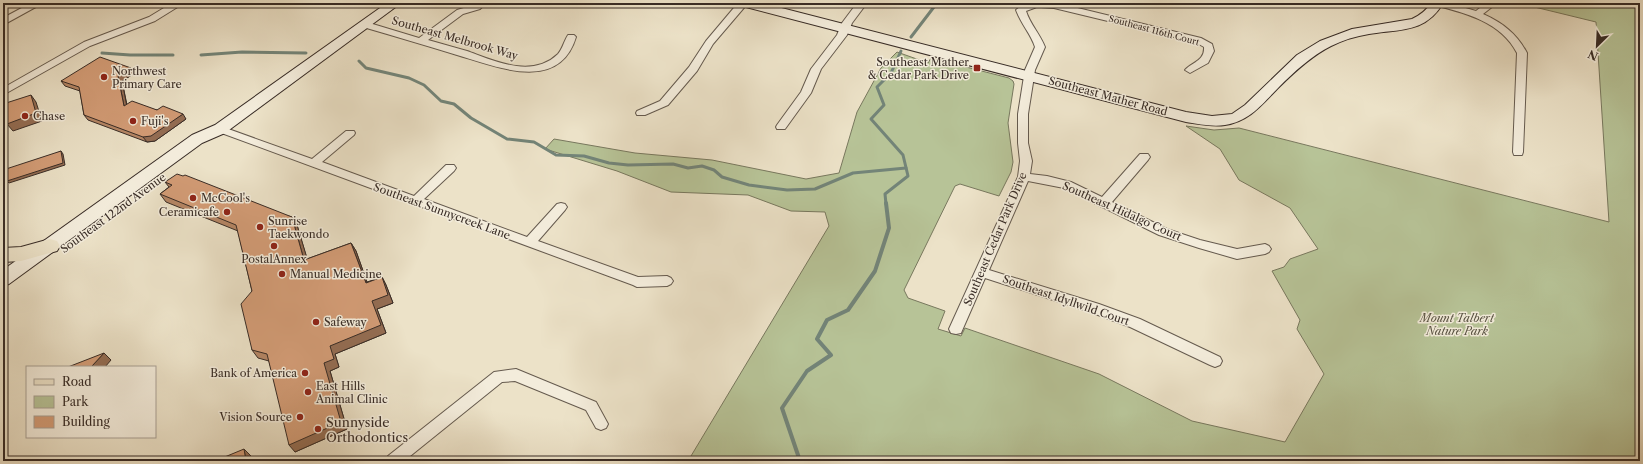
<svg xmlns="http://www.w3.org/2000/svg" width="1643" height="464" font-family="'Libre Caslon Text',serif">
<style>
.green{fill:#b7c397;stroke:#78785e}
.lines{fill:none;stroke-linecap:round;stroke-linejoin:round}
.stream-far1{stroke:#738478;stroke-width:3}
.stream{stroke:#738478;stroke-width:4}
.street-casing{stroke:#655a4e;stroke-width:2}
.secondary-casing{stroke:#382c26;stroke-width:2}
.primary-casing{stroke:#382c26;stroke-width:2}
.street{fill:#f3ecdb;fill-rule:evenodd}
.secondary{fill:#f3ecdb;fill-rule:evenodd}
.primary{fill:#ece2c8;fill-rule:evenodd}
.wall{fill:#b58665;stroke:#382c26}
.shaded-wall{fill:#946d53;stroke:#382c26}
.building{fill:#d39c76;stroke:#382c26}
.poi-dot{fill:#8f2418;stroke:#f3ecdb;stroke-width:1.5}
.labels{text-anchor:middle;dominant-baseline:central;stroke-width:3;stroke-linejoin:round;paint-order:stroke}
.far-street-label{font-size:9px;fill:#382c26;stroke:#f3ecdb}
.street-label{font-size:11px;fill:#382c26;stroke:#f3ecdb}
.poi-label{font-size:11px;fill:#382c26;stroke:#f3ecdb;text-anchor:start}
.park-label{font-size:11px;font-style:italic;fill:#585242;stroke:#f3ecdb}
.near-poi-label{font-size:13px;fill:#382c26;stroke:#f3ecdb;text-anchor:start}
</style>
<rect width="100%" height="100%" fill="#ece2c8"/>
<filter id="stains"><feTurbulence type="fractalNoise" baseFrequency=".005" numOctaves="4"/><feColorMatrix values="0 0 0 0 .2 0 0 0 0 .09 0 0 0 0 .02 0 0 0 .5 -.17"/></filter>
<radialGradient id="worn" r=".72"><stop offset=".6" stop-color="#630" stop-opacity="0"/><stop offset="1" stop-color="#630" stop-opacity=".3"/></radialGradient>
<path class="green" d="M 1518,3 L 1640,3 L 1640,461 L 688,461 L 829,226 L 825,212 L 791,211 L 748,195 L 671,192 L 617,171 L 545,149 L 554,139 L 635,153 L 712,160 L 806,179 L 839,173 L 857,112 L 881,68 L 897,52 L 928,63 L 931,58 L 1009,78 L 1013,81 L 1014,84 L 1008,123 L 1013,162 L 1011,172 L 999,196 L 960,184 L 955,186 L 904,290 L 908,298 L 945,311 L 938,329 L 961,336 L 965,328 L 1099,374 L 1192,421 L 1285,442 L 1324,374 L 1297,329 L 1300,320 L 1272,271 L 1284,267 L 1290,259 L 1318,249 L 1290,208 L 1239,180 L 1220,149 L 1186,126 L 1214,130 L 1239,128 L 1609,222 L 1596,22 Z"/>
<g class="lines">
<g class="stream-far1">
<path d="M 911,37 L 937,3"/>
<path d="M 102,53 L 130,55 L 173,55"/>
<path d="M 201,55 L 242,52 L 306,53"/>
<path d="M 359,61 L 366,68 L 409,78 L 424,85 L 441,101 L 454,104 L 471,118 L 507,139 L 534,142 L 556,155 L 584,156 L 609,163 L 628,165 L 673,164 L 688,168 L 702,166 L 714,170 L 722,177 L 749,185 L 787,190 L 815,189 L 853,173 L 906,168"/>
<path d="M 886,204 L 885,194 L 908,176 L 903,155 L 871,119 L 884,105 L 877,87 L 891,73 L 901,51"/>
</g>
<path class="stream" d="M 800,461 L 782,408 L 807,371 L 831,355 L 817,339 L 827,320 L 848,310 L 875,271 L 889,228 L 886,203"/>
<g class="street-casing">
<g id="street">
<path d="M 31,3 L 43,3 L 3,25 L 3,18 Z"/>
<path d="M 172,3 L 184,3 L 155,21 L 90,46 L 3,95 L 3,88 L 84,42 L 149,17 Z"/>
<path d="M 738,3 L 748,3 L 713,44 L 697,71 L 668,105 L 645,115 L 637,115 L 636,113 L 637,111 L 660,101 L 689,67 L 706,41 Z"/>
<path d="M 857,3 L 867,3 L 852,23 L 847,35 L 821,69 L 811,93 L 785,129 L 777,129 L 776,127 L 777,125 L 801,92 L 811,69 L 837,35 L 842,23 Z"/>
<path d="M 1029,3 L 1057,3 L 1201,38 L 1212,44 L 1214,51 L 1208,63 L 1190,73 L 1185,70 C 1192,62 1205,61 1204,47 L 1195,42 L 1054,8 L 1037,7 L 1026,11 C 1030,24 1040,34 1045,47 L 1035,70 L 1028,114 L 1028,143 L 1032,161 L 1030,174 L 1047,176 L 1071,182 L 1102,197 L 1140,154 L 1148,154 L 1150,157 L 1148,160 L 1112,202 L 1167,229 L 1200,240 L 1237,249 L 1265,244 L 1269,246 L 1271,249 L 1269,252 L 1265,254 L 1237,259 L 1199,248 L 1159,235 L 1064,188 L 1028,181 L 989,270 L 1099,304 L 1140,319 L 1220,357 L 1222,361 L 1220,365 L 1215,367 L 1210,365 L 1130,327 L 1090,312 L 985,278 L 961,333 L 956,334 L 951,333 L 949,329 L 1018,177 L 1020,161 L 1018,143 L 1018,114 L 1025,70 L 1035,47 C 1031,34 1021,24 1016,10 L 1022,5 Z"/>
<path d="M 1291,3 L 1302,3 L 1297,6 Z"/>
<path d="M 1432,3 L 1448,3 L 1476,11 L 1486,3 L 1497,3 L 1483,14 C 1503,23 1517,34 1527,53 L 1523,152 L 1522,155 L 1514,155 L 1513,152 L 1517,53 C 1501,22 1466,13 1434,5 Z"/>
<path d="M 477,4 L 480,5 L 482,7 L 480,9 L 463,14 L 428,40 C 441,44 454,47 467,51 C 495,61 532,79 558,54 C 563,48 564,41 568,35 L 574,35 L 576,37 C 559,94 495,66 457,55 C 425,45 394,36 363,27 L 361,25 L 366,22 L 419,38 L 457,10 Z"/>
<path d="M 220,126 L 312,159 L 346,131 L 354,131 L 355,133 L 354,135 L 322,162 L 414,196 L 446,165 L 454,165 L 456,168 L 454,171 L 424,199 L 527,237 L 557,204 L 561,203 L 565,204 L 567,207 L 565,210 L 538,241 L 638,277 L 667,276 L 671,278 L 673,281 L 671,284 L 667,286 L 637,287 L 633,285 L 216,131 L 215,129 L 216,127 Z"/>
<path d="M 516,369 L 596,402 L 608,424 L 606,428 L 601,430 L 596,428 L 586,410 L 515,381 L 502,382 L 404,461 L 386,461 L 388,456 L 494,372 Z"/>
</g>
</g>
<g class="secondary-casing">
<g id="secondary">
<path d="M 387,3 L 401,3 L 225,133 L 202,143 L 9,284 L 3,286 L 3,270 L 192,135 L 215,125 Z"/>
<path d="M 741,3 L 762,3 L 1186,112 L 1212,116 L 1232,114 L 1245,105 L 1297,55 L 1320,41 L 1352,29 L 1412,19 C 1420,15 1426,11 1431,3 L 1443,3 C 1426,33 1399,29 1369,34 C 1356,36 1343,40 1331,46 C 1311,56 1294,72 1279,87 C 1262,104 1250,121 1225,125 C 1212,127 1199,124 1186,122 L 742,6 Z"/>
</g>
</g>
<g class="primary-casing">
<path id="primary" d="M 50,239 L 57,241 L 60,246 L 57,251 L 21,261 L 3,262 L 3,248 L 21,247 Z"/>
</g>
<use href="#street" class="street"/>
<use href="#secondary" class="secondary"/>
<use href="#primary" class="primary"/>
</g>
<g class="wall">
<path d="M 135,73 L 122,81 L 127,105 L 157,110 L 186,119 L 155,141 L 147,142 L 88,120 L 84,115 L 80,91 L 65,86 L 61,81 Z"/>
<path d="M 165,182 L 292,217 L 297,225 L 307,259 L 351,243 L 356,251 L 367,282 L 382,277 L 386,285 L 393,303 L 377,309 L 386,333 L 335,354 L 339,367 L 330,371 L 347,429 L 295,452 L 269,361 L 258,358 L 252,350 L 252,291 L 238,231 L 166,202 L 160,194 L 169,187 Z"/>
</g>
<g class="shaded-wall">
<path d="M 131,68 L 135,73 L 122,81 L 128,112 L 124,106 L 118,76 Z"/>
<path d="M 31,95 L 36,102 L 42,121 L 13,131 L 7,124 Z"/>
<path d="M 183,114 L 186,119 L 155,141 L 147,142 L 143,137 Z"/>
<path d="M 61,151 L 63,154 L 65,165 L 9,183 L 7,181 Z"/>
<path d="M 292,217 L 297,225 L 310,268 L 304,260 Z"/>
<path d="M 351,243 L 356,251 L 370,291 L 366,283 Z"/>
<path d="M 382,277 L 386,285 L 393,303 L 377,309 L 386,333 L 335,354 L 339,367 L 330,371 L 347,429 L 295,452 L 289,445 L 324,363 L 330,346 L 372,301 Z"/>
<path d="M 104,353 L 111,360 L 105,367 L 93,367 L 92,366 Z"/>
<path d="M 244,449 L 251,456 L 252,461 L 246,461 Z"/>
</g>
<g class="building">
<path d="M 100,57 L 131,68 L 118,76 L 124,106 L 132,101 L 157,110 L 163,106 L 183,114 L 151,136 L 143,137 L 84,115 L 79,87 L 61,81 Z"/>
<path d="M 31,95 L 36,113 L 7,124 L 3,108 L 3,104 Z"/>
<path d="M 61,151 L 63,163 L 7,181 L 6,169 Z"/>
<path d="M 177,174 L 183,176 L 185,175 L 292,217 L 304,260 L 351,243 L 366,283 L 382,277 L 388,295 L 372,301 L 381,325 L 330,346 L 334,359 L 324,363 L 341,422 L 289,445 L 267,354 L 252,350 L 241,304 L 252,291 L 236,225 L 160,194 L 172,185 L 165,182 Z"/>
<path d="M 104,353 L 92,366 L 96,367 L 68,367 Z"/>
<path d="M 244,449 L 246,461 L 215,461 Z"/>
</g>
<g class="poi-dot">
<rect x="973" y="64" width="8" height="8" rx="2"/>
<circle cx="104" cy="77" r="4"/>
<circle cx="25" cy="116" r="4"/>
<circle cx="133" cy="121" r="4"/>
<circle cx="193" cy="198" r="4"/>
<circle cx="227" cy="212" r="4"/>
<circle cx="260" cy="227" r="4"/>
<circle cx="274" cy="246" r="4"/>
<circle cx="282" cy="274" r="4"/>
<circle cx="316" cy="322" r="4"/>
<circle cx="305" cy="373" r="4"/>
<circle cx="308" cy="392" r="4"/>
<circle cx="300" cy="417" r="4"/>
<circle cx="318" cy="429" r="4"/>
</g>
<g class="labels">
<g class="far-street-label">
<text transform="translate(1154 30) rotate(15)">Southeast 116th Court</text>
</g>
<g class="street-label">
<text transform="translate(455 38) rotate(16)">Southeast Melbrook Way</text>
<text transform="translate(1108 96) rotate(15)">Southeast Mather Road</text>
<text transform="translate(442 211) rotate(20)">Southeast Sunnycreek Lane</text>
<text transform="translate(1122 211) rotate(24)">Southeast Hidalgo Court</text>
<text transform="translate(113 213) rotate(-36)">Southeast 122nd Avenue</text>
<text transform="translate(995 239) rotate(-67)">Southeast Cedar Park Drive</text>
<text transform="translate(1066 300) rotate(19)">Southeast Idyllwild Court</text>
</g>
<g class="poi-label">
<text x="969" y="62" text-anchor="end">Southeast Mather<tspan x="969" dy="13">&amp; Cedar Park Drive</tspan></text>
<text x="112" y="71">Northwest<tspan x="112" dy="13">Primary Care</tspan></text>
<text x="33" y="116">Chase</text>
<text x="141" y="121">Fuji's</text>
<text x="201" y="198">McCool's</text>
<text x="219" y="212" text-anchor="end">Ceramicafe</text>
<text x="268" y="221">Sunrise<tspan x="268" dy="13">Taekwondo</tspan></text>
<text x="274" y="259" text-anchor="middle">PostalAnnex</text>
<text x="290" y="274">Manual Medicine</text>
<text x="324" y="322">Safeway</text>
<text x="297" y="373" text-anchor="end">Bank of America</text>
<text x="316" y="386">East Hills<tspan x="316" dy="13">Animal Clinic</tspan></text>
<text x="292" y="417" text-anchor="end">Vision Source</text>
</g>
<g class="park-label">
<text x="1457" y="318">Mount Talbert<tspan x="1457" dy="13">Nature Park</tspan></text>
</g>
<g class="near-poi-label">
<text x="326" y="422">Sunnyside<tspan x="326" dy="15">Orthodontics</tspan></text>
</g>
</g>
<rect width="1643" height="464" fill="none" stroke="#ece2c8" stroke-width="16"/>
<rect x="4" y="4" width="1635" height="456" fill="none" stroke="#382c26" stroke-width="2"/>
<rect x="8" y="8" width="1627" height="448" fill="none" stroke="#382c26"/>
<rect x="26" y="366" width="130" height="72" fill="#f3ecdb" stroke="#a89f93"/>
<rect x="34" y="379" width="20" height="6" fill="#ece2c8" stroke="#a89f93"/>
<text x="62" y="386" font-size="12" fill="#382c26">Road</text>
<rect x="34" y="396" width="20" height="12" fill="#b7c397" stroke="#a89f93"/>
<text x="62" y="406" font-size="12" fill="#382c26">Park</text>
<rect x="34" y="416" width="20" height="12" fill="#d39c76" stroke="#a89f93"/>
<text x="62" y="426" font-size="12" fill="#382c26">Building</text>
<g transform="translate(1597 46) rotate(204)" stroke="#f3ecdb" stroke-width="3" paint-order="stroke">
<path d="M0-3L7 15L0 10L-7 15Z" fill="#382c26"/>
<text y="-6" font-size="11" font-weight="bold" text-anchor="middle" fill="#382c26">N</text>
</g>
<rect width="100%" height="100%" filter="url(#stains)"/>
<rect width="100%" height="100%" fill="url(#worn)"/>
</svg>
